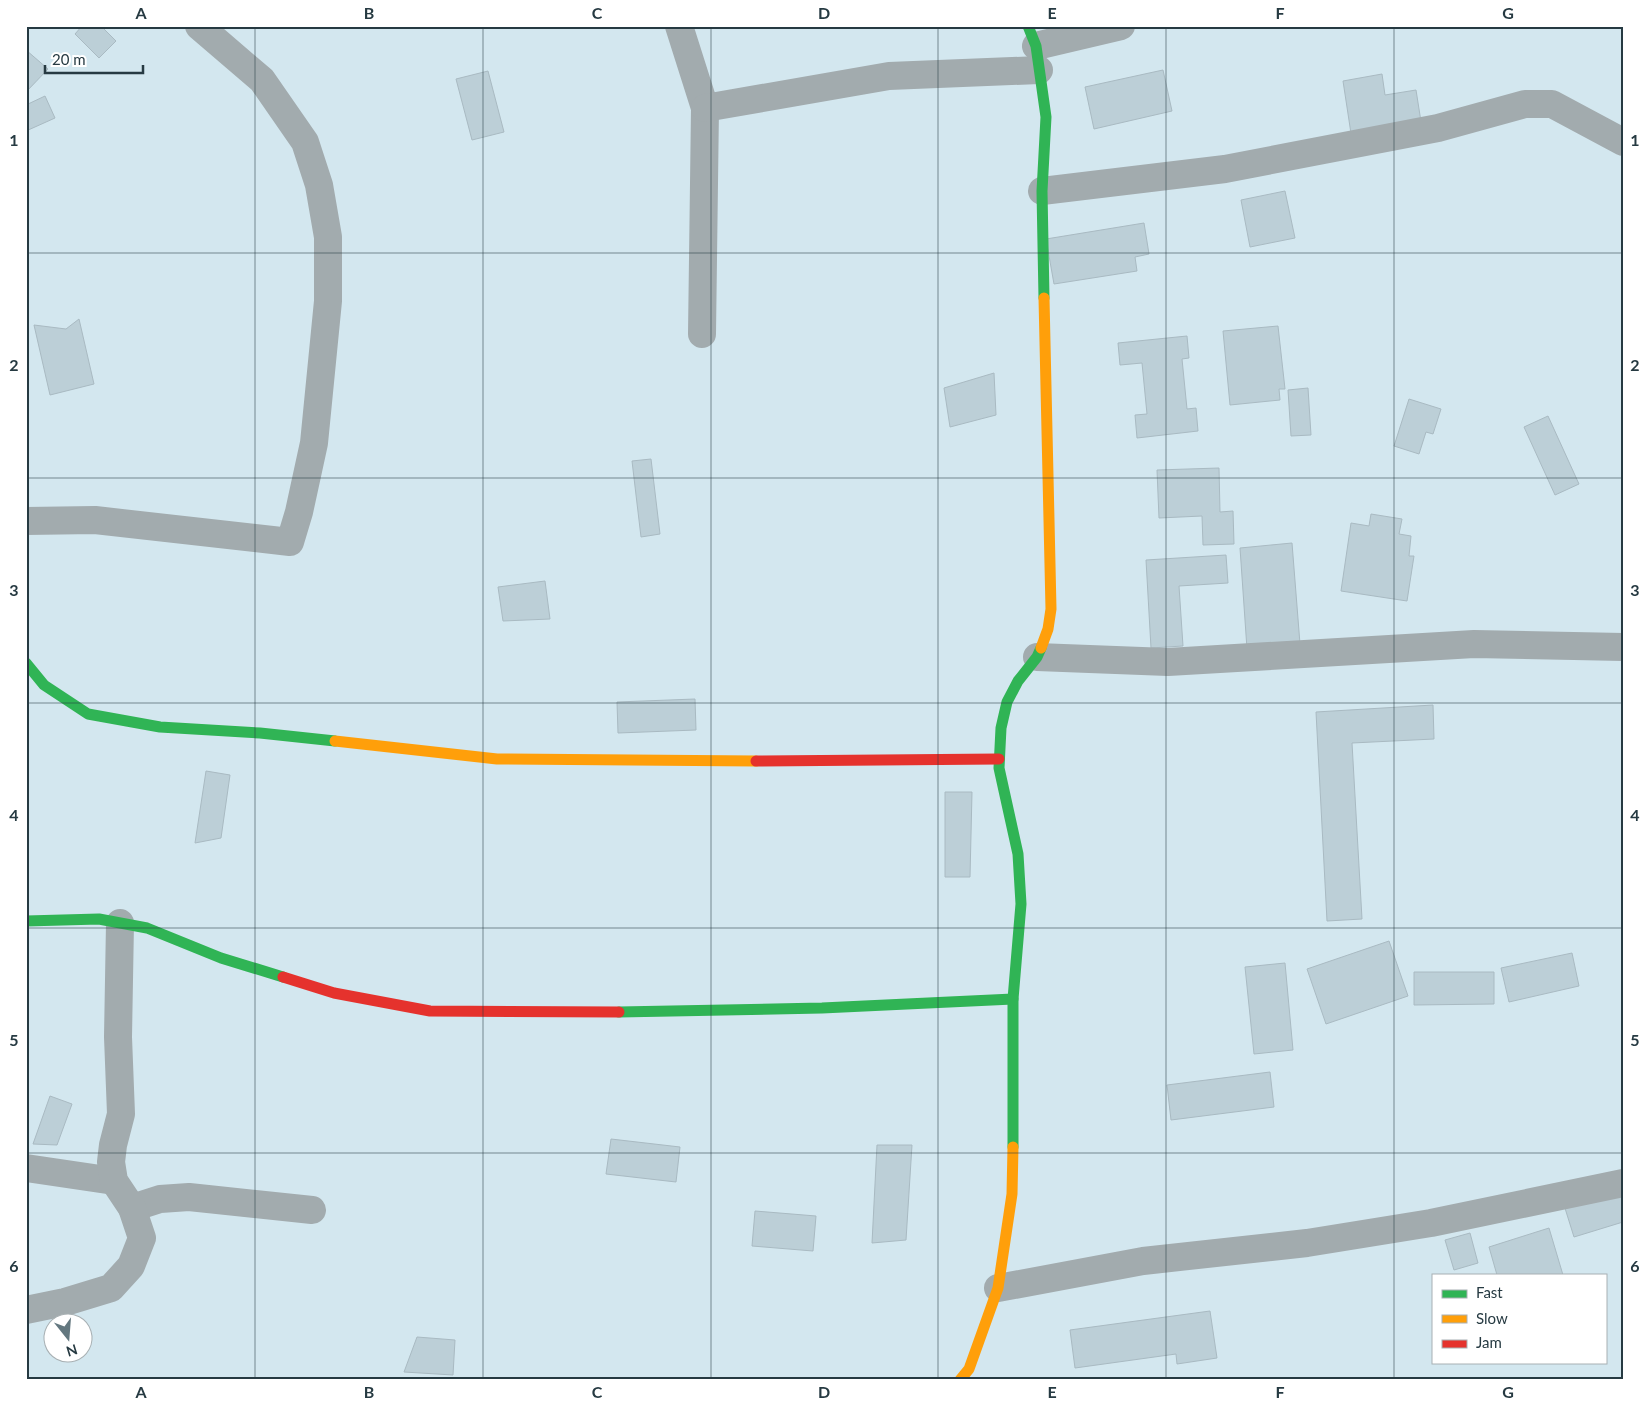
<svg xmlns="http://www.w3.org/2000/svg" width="1649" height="1406" font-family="Lato,sans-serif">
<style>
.building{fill:#bccfd7;stroke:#a9bac2}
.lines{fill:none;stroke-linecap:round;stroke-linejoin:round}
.street{stroke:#a2abae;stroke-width:28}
.fast{stroke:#30b455;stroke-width:11}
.slow{stroke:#ff9f0a;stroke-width:11}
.jam{stroke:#e5322d;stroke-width:11}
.grid{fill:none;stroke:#263a42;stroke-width:1;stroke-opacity:0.55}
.neatline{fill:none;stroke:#263a42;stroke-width:2}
.grid-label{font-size:16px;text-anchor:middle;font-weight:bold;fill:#263a42}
</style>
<rect width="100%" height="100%" fill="#d3e7ef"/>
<g class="building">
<path d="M 82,26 L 101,26 L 116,41 L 99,58 L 75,34 Z"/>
<path d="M 26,50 L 48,69 L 26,92 Z"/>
<path d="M 1163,70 L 1172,111 L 1094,129 L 1085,87 Z"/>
<path d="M 488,71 L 504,132 L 472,140 L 456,79 Z"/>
<path d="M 1382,74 L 1385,95 L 1416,90 L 1422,128 L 1352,140 L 1343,81 Z"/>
<path d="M 45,96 L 55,118 L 26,131 L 26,105 Z"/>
<path d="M 1285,191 L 1295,238 L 1250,247 L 1241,200 Z"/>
<path d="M 1144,223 L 1149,254 L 1135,257 L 1137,271 L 1054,284 L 1046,239 Z"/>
<path d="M 79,319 L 94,384 L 50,395 L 34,325 L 66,329 Z"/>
<path d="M 1278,326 L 1285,389 L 1279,389 L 1280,400 L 1230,405 L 1223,331 Z"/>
<path d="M 1187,336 L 1189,358 L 1182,359 L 1187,409 L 1196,408 L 1198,431 L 1137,438 L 1135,415 L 1147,414 L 1142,363 L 1120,365 L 1118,343 Z"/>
<path d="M 994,373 L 996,415 L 950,427 L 944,388 Z"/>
<path d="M 1308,388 L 1311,435 L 1291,436 L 1288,390 Z"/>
<path d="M 1409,399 L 1441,409 L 1433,434 L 1426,432 L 1419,454 L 1394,446 Z"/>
<path d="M 1548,416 L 1579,484 L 1555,495 L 1524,427 Z"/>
<path d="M 651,459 L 660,534 L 641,537 L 632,461 Z"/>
<path d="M 1219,468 L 1220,512 L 1233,511 L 1234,544 L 1203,545 L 1202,516 L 1159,518 L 1157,470 Z"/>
<path d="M 1371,514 L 1402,519 L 1399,534 L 1411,536 L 1409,556 L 1414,556 L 1407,601 L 1341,591 L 1351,523 L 1369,526 Z"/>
<path d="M 1292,543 L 1300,644 L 1247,649 L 1240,548 Z"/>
<path d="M 1226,555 L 1228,583 L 1179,586 L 1183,646 L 1151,648 L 1146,560 Z"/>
<path d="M 545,581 L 550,619 L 503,621 L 498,587 Z"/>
<path d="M 695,699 L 696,730 L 618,733 L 617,702 Z"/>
<path d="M 1433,705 L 1434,739 L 1352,743 L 1362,919 L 1327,921 L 1316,712 Z"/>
<path d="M 206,771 L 230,775 L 221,838 L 195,843 Z"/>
<path d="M 945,792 L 972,792 L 970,877 L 945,877 Z"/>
<path d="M 1389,941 L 1408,996 L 1326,1024 L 1307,969 Z"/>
<path d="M 1572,953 L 1579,986 L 1509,1002 L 1501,968 Z"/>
<path d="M 1285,963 L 1293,1050 L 1254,1054 L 1245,967 Z"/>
<path d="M 1414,972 L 1494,972 L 1494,1004 L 1414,1005 Z"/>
<path d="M 1270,1072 L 1274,1107 L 1171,1120 L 1167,1085 Z"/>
<path d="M 50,1096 L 72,1104 L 57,1145 L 33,1144 Z"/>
<path d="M 611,1139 L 680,1147 L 676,1182 L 606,1174 Z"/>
<path d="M 877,1145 L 912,1145 L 906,1240 L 872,1243 Z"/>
<path d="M 1623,1188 L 1623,1222 L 1574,1237 L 1564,1205 Z"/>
<path d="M 755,1211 L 816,1216 L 813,1251 L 752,1246 Z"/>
<path d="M 1549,1228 L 1563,1275 L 1497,1275 L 1489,1247 Z"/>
<path d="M 1470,1233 L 1478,1263 L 1454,1270 L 1445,1240 Z"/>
<path d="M 1210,1311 L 1217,1358 L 1177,1364 L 1176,1354 L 1075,1368 L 1070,1330 Z"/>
<path d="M 417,1337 L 455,1340 L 453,1375 L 404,1372 Z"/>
</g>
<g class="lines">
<g class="street">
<path d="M 679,26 L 705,108 L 702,334"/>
<path d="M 1036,46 L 1121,26"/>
<path d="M 705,108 L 889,76 L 1039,70"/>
<path d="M 1042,191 L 1225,169 L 1438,128 L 1525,104 L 1552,104 L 1623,142"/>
<path d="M 26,521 L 95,520 L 290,542 L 299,512 L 314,443 L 328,301 L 328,237 L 319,185 L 305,142 L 262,80 L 199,26"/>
<path d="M 1037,657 L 1168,662 L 1474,644 L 1623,647"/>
<path d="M 26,1168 L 114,1181"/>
<path d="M 132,1208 L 160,1199 L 189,1197 L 312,1210"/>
<path d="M 998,1288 L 1143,1261 L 1307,1243 L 1431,1223 L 1623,1183"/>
<path d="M 26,1310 L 65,1302 L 111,1288 L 131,1266 L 142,1238 L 132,1208 L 114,1181 L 111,1162 L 113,1145 L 121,1114 L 118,1037 L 120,923"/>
</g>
<g class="fast">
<path d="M 1028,26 L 1036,46 L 1046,117 L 1042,191 L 1044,298"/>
<path d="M 26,663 L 44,685 L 88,714 L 160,727 L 260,733 L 335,741"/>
<path d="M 26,921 L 99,919 L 147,928 L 221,958 L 283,977"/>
<path d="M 619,1012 L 822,1008 L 1013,999"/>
<path d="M 1013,1147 L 1013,999 L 1021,904 L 1018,854 L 999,768 L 1001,728 L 1007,702 L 1018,681 L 1037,657 L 1041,648"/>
</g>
<g class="slow">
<path d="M 1041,648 L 1048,629 L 1051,609 L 1044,298"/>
<path d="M 335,741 L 497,759 L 756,761"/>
<path d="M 960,1380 L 969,1369 L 998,1288 L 1012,1194 L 1013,1147"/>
</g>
<g class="jam">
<path d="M 756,761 L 999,759"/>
<path d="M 283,977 L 334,993 L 430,1011 L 619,1012"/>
</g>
</g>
<path class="grid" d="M 255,26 L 255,1380M 483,26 L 483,1380M 711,26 L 711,1380M 938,26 L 938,1380M 1166,26 L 1166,1380M 1394,26 L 1394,1380M 26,253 L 1623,253M 26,478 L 1623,478M 26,703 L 1623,703M 26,928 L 1623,928M 26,1153 L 1623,1153"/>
<rect width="1649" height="1406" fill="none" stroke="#ffffff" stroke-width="55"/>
<rect x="1432" y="1274" width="175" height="90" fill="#ffffff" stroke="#a8b0b3"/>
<rect x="1442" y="1290" width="25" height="8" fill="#30b455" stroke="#a8b0b3"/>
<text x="1476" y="1298" font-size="15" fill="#263a42">Fast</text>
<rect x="1442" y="1315" width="25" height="8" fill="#ff9f0a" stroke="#a8b0b3"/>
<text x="1476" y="1324" font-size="15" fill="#263a42">Slow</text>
<rect x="1442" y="1340" width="25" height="8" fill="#e5322d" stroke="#a8b0b3"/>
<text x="1476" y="1348" font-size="15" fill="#263a42">Jam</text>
<g transform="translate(68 1338) rotate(163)"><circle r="24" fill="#ffffff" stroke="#a8b0b3"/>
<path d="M0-4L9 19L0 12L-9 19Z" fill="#63777f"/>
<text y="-8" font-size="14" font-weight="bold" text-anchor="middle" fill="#263a42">N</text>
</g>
<path d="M45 65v8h98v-8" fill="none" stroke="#263a42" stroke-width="2.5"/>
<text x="52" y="65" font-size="15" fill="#263a42" stroke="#ffffff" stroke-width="4" paint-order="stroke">20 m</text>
<rect x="28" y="28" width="1594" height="1350" class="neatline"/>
<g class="grid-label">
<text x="141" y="19">A</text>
<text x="369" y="19">B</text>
<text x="597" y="19">C</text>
<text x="824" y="19">D</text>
<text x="1052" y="19">E</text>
<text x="1280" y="19">F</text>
<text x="1508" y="19">G</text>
<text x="14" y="146">1</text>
<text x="1635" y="146">1</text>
<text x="14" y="371">2</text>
<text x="1635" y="371">2</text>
<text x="14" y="596">3</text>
<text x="1635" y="596">3</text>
<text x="14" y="821">4</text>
<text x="1635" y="821">4</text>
<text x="14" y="1046">5</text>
<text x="1635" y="1046">5</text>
<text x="14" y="1272">6</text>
<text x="1635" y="1272">6</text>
<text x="141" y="1398">A</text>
<text x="369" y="1398">B</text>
<text x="597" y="1398">C</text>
<text x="824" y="1398">D</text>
<text x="1052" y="1398">E</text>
<text x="1280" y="1398">F</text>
<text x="1508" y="1398">G</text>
</g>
</svg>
